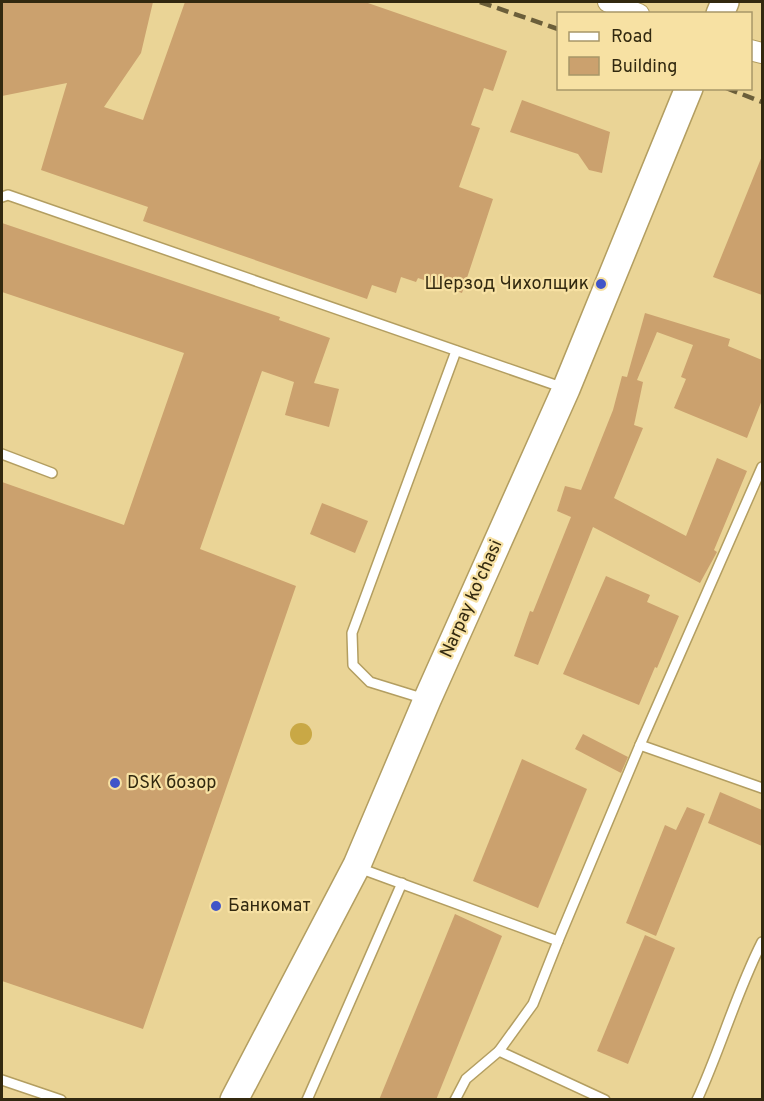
<svg xmlns="http://www.w3.org/2000/svg" width="764" height="1101" font-family="Overpass,sans-serif">
<style>
.water{fill:#c9a845}
.building{fill:#cba16e}
.lines{fill:none;stroke-linecap:round;stroke-linejoin:round}
.service-casing{stroke:#b39e61;stroke-width:12}
.minor-casing{stroke:#b39e61;stroke-width:22}
.secondary-casing{stroke:#b39e61;stroke-width:30}
.service{stroke:#fff;stroke-width:9}
.minor{stroke:#fff;stroke-width:20}
.secondary{stroke:#fff;stroke-width:27}
.rail{stroke:#6b5e3a;stroke-width:4.5;stroke-dasharray:12 6;stroke-linecap:butt}
.poi-dot{fill:#4155c8;stroke:#f7e1a3;stroke-width:2}
.labels{text-anchor:middle;dominant-baseline:central;stroke-width:4.5;stroke-linejoin:round;paint-order:stroke}
.poi-label{font-size:18px;fill:#322910;stroke:#f7e1a3;text-anchor:start}
.street-label{font-size:18px;fill:#322910;stroke:#f7e1a3}
</style>
<rect width="100%" height="100%" fill="#ead496"/>
<circle class="water" cx="301" cy="734" r="11"/>
<g class="building">
<path d="M 2,2 L 153,2 L 141,53 L 104,107 L 143,120 L 185,2 L 365,2 L 507,51 L 493,91 L 484,88 L 471,125 L 480,128 L 459,187 L 493,199 L 462,293 L 418,278 L 416,282 L 401,277 L 396,293 L 372,285 L 367,299 L 143,221 L 148,207 L 41,170 L 67,83 L 2,96 Z"/>
<path d="M 522,100 L 610,132 L 602,173 L 589,170 L 578,154 L 510,132 Z"/>
<path d="M 762,156 L 762,295 L 713,277 Z"/>
<path d="M 2,223 L 280,317 L 279,320 L 330,338 L 314,383 L 339,389 L 329,427 L 285,415 L 294,382 L 262,371 L 200,549 L 296,586 L 143,1029 L 2,981 L 2,482 L 124,525 L 184,353 L 2,292 Z"/>
<path d="M 645,313 L 730,339 L 728,346 L 762,360 L 762,400 L 747,438 L 674,408 L 686,379 L 681,377 L 693,345 L 657,332 L 637,380 L 643,382 L 634,425 L 643,428 L 614,498 L 686,536 L 717,458 L 747,471 L 714,550 L 717,552 L 700,583 L 593,527 L 538,665 L 514,656 L 530,611 L 533,612 L 571,517 L 557,511 L 565,486 L 581,490 L 613,410 L 622,376 L 627,377 Z"/>
<path d="M 322,503 L 368,521 L 355,553 L 310,534 Z"/>
<path d="M 606,576 L 650,595 L 647,602 L 679,616 L 657,668 L 655,667 L 639,705 L 563,674 Z"/>
<path d="M 583,734 L 628,757 L 621,773 L 575,749 Z"/>
<path d="M 522,759 L 587,789 L 538,908 L 473,881 Z"/>
<path d="M 720,792 L 762,810 L 762,846 L 708,823 Z"/>
<path d="M 687,807 L 705,814 L 656,936 L 626,923 L 665,825 L 676,830 Z"/>
<path d="M 455,914 L 502,936 L 436,1100 L 379,1100 Z"/>
<path d="M 645,935 L 675,948 L 628,1064 L 597,1051 Z"/>
</g>
<g class="lines">
<g class="service-casing">
<g id="service">
<path d="M 2,197 L 8,195 L 564,388"/>
<path d="M 2,454 L 52,473"/>
<path d="M 425,699 L 370,682 L 353,665 L 352,633 L 456,351"/>
<path d="M 640,745 L 762,467"/>
<path d="M 359,868 L 558,941 L 533,1004 L 499,1051 L 605,1100"/>
<path d="M 558,941 L 640,745 L 762,788"/>
<path d="M 2,1080 L 61,1100"/>
<path d="M 307,1100 L 402,883"/>
<path d="M 455,1100 L 466,1079 L 499,1051"/>
<path d="M 697,1100 C 721,1048 736,993 762,942"/>
</g>
</g>
<g class="minor-casing">
<g id="minor">
<path d="M 608,2 L 639,14"/>
<path d="M 750,50 L 762,53"/>
</g>
</g>
<g class="secondary-casing">
<g id="secondary">
<path d="M 720,14 L 725,2"/>
<path d="M 234,1100 L 357,865 L 427,700 L 566,389 L 689,88"/>
</g>
</g>
<use href="#service" class="service"/>
<use href="#minor" class="minor"/>
<use href="#secondary" class="secondary"/>
<g class="rail">
<path d="M 480,2 L 558,29"/>
<path d="M 726,88 L 762,102"/>
</g>
</g>
<g class="poi-dot">
<circle cx="601" cy="284" r="6"/>
<circle cx="115" cy="783" r="6"/>
<circle cx="216" cy="906" r="6"/>
</g>
<g class="labels">
<g class="poi-label">
<text x="589" y="284" text-anchor="end">Шерзод Чихолщик</text>
<text x="127" y="783">DSK бозор</text>
<text x="228" y="906">Банкомат</text>
</g>
<g class="street-label">
<text transform="translate(472 599) rotate(-66)">Narpay ko'chasi</text>
</g>
</g>
<rect width="764" height="1101" fill="none" stroke="#322910" stroke-width="6"/>
<rect x="557" y="12" width="195" height="78" fill="#f7e1a3" stroke="#a89768" stroke-width="1.5"/>
<rect x="569" y="32" width="30" height="9" fill="#ffffff" stroke="#a89768" stroke-width="1.5"/>
<text x="611" y="42" font-size="18" fill="#322910">Road</text>
<rect x="569" y="57" width="30" height="18" fill="#cba16e" stroke="#a89768" stroke-width="1.5"/>
<text x="611" y="72" font-size="18" fill="#322910">Building</text>
</svg>
